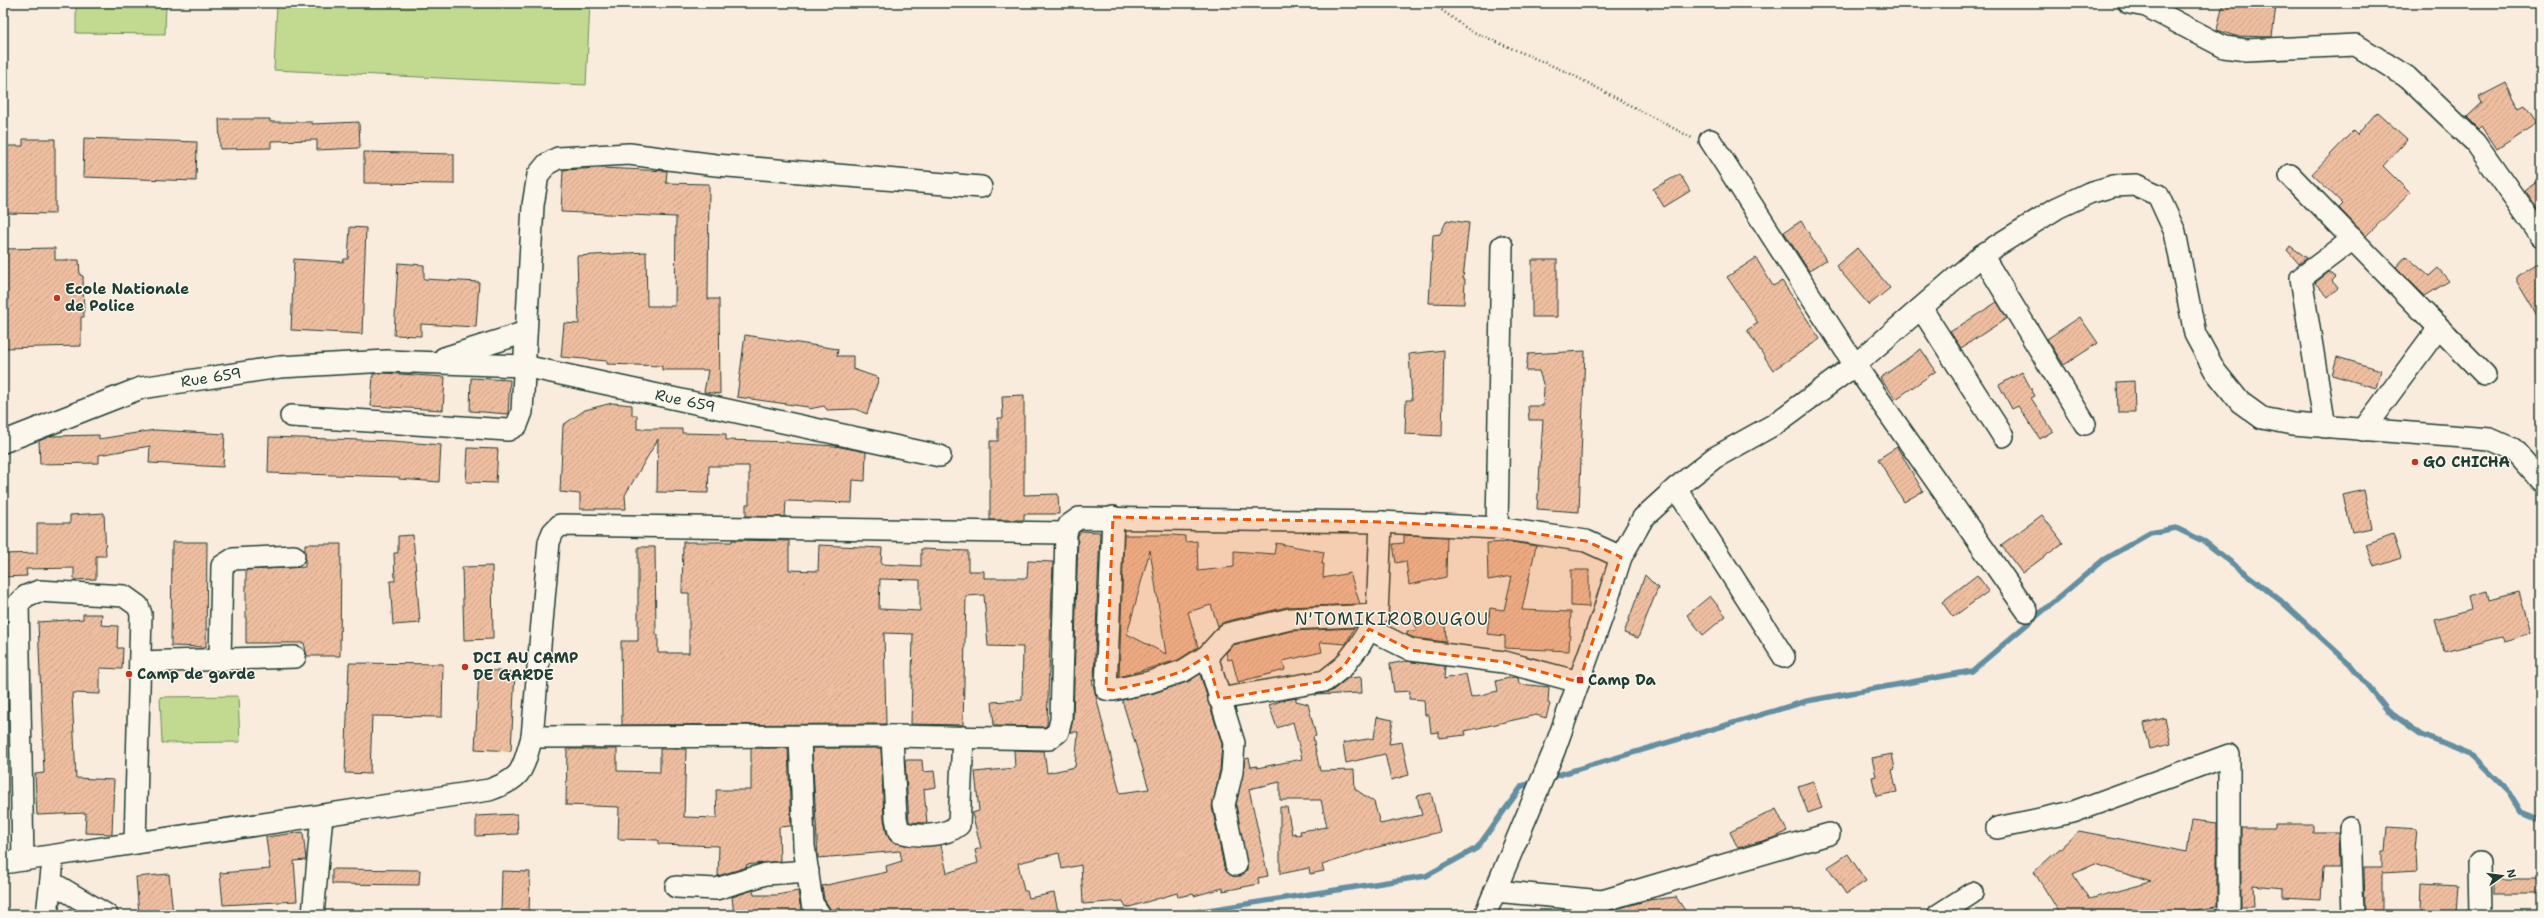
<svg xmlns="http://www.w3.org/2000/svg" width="2544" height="918" font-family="'Shantell Sans',sans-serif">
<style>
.grass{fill:#c2d990;stroke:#708b62}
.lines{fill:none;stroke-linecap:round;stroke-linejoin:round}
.stream{stroke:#628fa2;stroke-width:5.5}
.building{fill:url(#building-hatch);stroke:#1f3d34;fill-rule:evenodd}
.minor-casing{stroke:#1f3d34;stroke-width:24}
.path{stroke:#1f3d34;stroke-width:2.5;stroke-dasharray:1 3;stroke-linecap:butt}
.minor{stroke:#fbf7ec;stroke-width:21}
.marked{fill:#e8590c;fill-opacity:0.2;stroke:#e8590c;stroke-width:3;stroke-dasharray:8 5;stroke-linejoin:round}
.poi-dot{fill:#c8321e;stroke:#fbf7ec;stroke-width:1.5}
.labels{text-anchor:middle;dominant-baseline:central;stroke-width:3;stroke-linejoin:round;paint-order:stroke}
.poi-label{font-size:15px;font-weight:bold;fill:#1f3d34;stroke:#fbf7ec;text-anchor:start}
.street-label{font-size:15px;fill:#1f3d34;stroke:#fbf7ec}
.quarter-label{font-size:17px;letter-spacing:1px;fill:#1f3d34;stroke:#fbf7ec}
</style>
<defs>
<pattern id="building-hatch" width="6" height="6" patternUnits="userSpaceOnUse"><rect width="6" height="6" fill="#efbea0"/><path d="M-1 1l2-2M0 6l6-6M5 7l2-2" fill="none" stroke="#cca48a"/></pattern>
</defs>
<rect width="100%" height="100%" fill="#f9ecdd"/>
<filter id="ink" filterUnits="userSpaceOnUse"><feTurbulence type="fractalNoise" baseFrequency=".025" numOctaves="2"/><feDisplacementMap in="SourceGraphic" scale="8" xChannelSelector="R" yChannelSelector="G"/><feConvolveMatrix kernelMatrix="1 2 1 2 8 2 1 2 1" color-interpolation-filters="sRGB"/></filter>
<g filter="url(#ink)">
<g class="grass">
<path d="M 76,3 L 166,3 L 165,34 L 76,33 Z"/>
<path d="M 277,3 L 590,3 L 586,85 L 274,70 Z"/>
<path d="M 238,696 L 240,742 L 162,743 L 160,697 Z"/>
</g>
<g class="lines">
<g class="stream">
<path d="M 1548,778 L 1807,701 L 1972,671 L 2103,560 L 2150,533 L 2176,528 L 2205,542 L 2281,601 L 2350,664 L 2388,711 L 2422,735 L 2473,756 L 2509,792 L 2521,812 L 2541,820"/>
<path d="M 1176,915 L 1426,876 L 1477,848 L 1522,786 L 1536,782"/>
</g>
</g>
<g class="building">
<path d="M 2223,3 L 2276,6 L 2272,37 L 2235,36 L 2217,30 Z"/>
<path d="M 2506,83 L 2519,108 L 2525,105 L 2537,123 L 2497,149 L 2482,126 L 2479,129 L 2467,117 L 2482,103 L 2479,97 Z"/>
<path d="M 2377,112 L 2407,139 L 2383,166 L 2410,193 L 2366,236 L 2339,208 L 2343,204 L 2312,174 L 2353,131 L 2357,135 Z"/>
<path d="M 219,119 L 270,119 L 270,122 L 312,122 L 312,124 L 359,122 L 360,148 L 317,150 L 317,140 L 271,141 L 271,148 L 220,149 Z"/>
<path d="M 84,138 L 197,142 L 196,181 L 83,177 Z"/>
<path d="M 23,139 L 55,139 L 55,214 L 3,213 L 3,146 L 23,146 Z"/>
<path d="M 364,152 L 454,154 L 454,184 L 364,183 Z"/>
<path d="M 601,168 L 667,171 L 666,183 L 709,184 L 708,299 L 719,299 L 720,394 L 704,392 L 708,370 L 662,370 L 662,366 L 607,364 L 607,361 L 561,357 L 564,323 L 579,324 L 577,256 L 646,252 L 647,306 L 675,306 L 676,217 L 561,212 L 563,170 Z"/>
<path d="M 1680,174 L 1690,191 L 1664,207 L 1653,189 Z"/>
<path d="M 2541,178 L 2541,215 L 2524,190 Z"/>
<path d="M 1447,220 L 1469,223 L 1463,279 L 1465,279 L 1464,304 L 1429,303 L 1433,235 L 1440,234 Z"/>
<path d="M 1801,221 L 1826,260 L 1809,271 L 1784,232 Z"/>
<path d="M 350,227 L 366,228 L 362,334 L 291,330 L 294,259 L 343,262 L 344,259 L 348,259 Z"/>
<path d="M 2290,246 L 2307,258 L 2299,264 L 2287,250 Z"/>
<path d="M 55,248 L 55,260 L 79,260 L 80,275 L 83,276 L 84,317 L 81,317 L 81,346 L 3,348 L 3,249 Z"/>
<path d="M 1857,248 L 1890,288 L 1869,305 L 1836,266 Z"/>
<path d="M 2406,256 L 2429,276 L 2438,268 L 2449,281 L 2425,296 L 2396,267 Z"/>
<path d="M 1756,258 L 1773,286 L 1782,281 L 1820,339 L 1773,370 L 1747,330 L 1758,323 L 1727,277 Z"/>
<rect x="1532" y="260" width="25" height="57"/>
<path d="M 2541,261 L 2541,322 L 2517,282 L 2517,276 Z"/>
<path d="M 398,263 L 424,265 L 424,279 L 479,282 L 476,327 L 421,324 L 421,336 L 394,335 Z"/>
<path d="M 2329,272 L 2336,277 L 2332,281 L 2338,288 L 2328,297 L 2315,283 Z"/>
<path d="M 1997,302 L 2007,318 L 1961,348 L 1950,332 Z"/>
<path d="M 2080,317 L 2098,343 L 2064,365 L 2047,339 Z"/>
<path d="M 745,335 L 838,349 L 837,356 L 853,356 L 853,369 L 879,378 L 867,414 L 855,409 L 827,410 L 824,406 L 809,409 L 808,407 L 737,397 Z"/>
<path d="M 1921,349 L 1936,371 L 1896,399 L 1880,378 Z"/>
<path d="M 1444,350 L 1442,436 L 1405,434 L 1406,400 L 1412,400 L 1409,354 Z"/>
<path d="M 1585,351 L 1579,512 L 1537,509 L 1543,420 L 1529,420 L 1528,406 L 1543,406 L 1544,387 L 1539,371 L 1526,371 L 1528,354 Z"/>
<path d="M 2337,357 L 2381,370 L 2376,388 L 2332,375 Z"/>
<path d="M 2022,372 L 2035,396 L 2031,398 L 2053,431 L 2040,439 L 2018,406 L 2012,409 L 1999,385 Z"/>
<path d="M 385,373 L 445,377 L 443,410 L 371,406 L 373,374 Z"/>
<path d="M 471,378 L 510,380 L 508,414 L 470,411 Z"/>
<path d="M 2134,381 L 2135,412 L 2118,412 L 2117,382 Z"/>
<path d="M 1024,395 L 1024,495 L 1058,494 L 1059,514 L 1024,514 L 1024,520 L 990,520 L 990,441 L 998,441 L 998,418 L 1003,418 L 1002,396 Z"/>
<path d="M 612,403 L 632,405 L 632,415 L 637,415 L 637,429 L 682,429 L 682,433 L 726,434 L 726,440 L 789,442 L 789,443 L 835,446 L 866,452 L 865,481 L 853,480 L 852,503 L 786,501 L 785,517 L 746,516 L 746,504 L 749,504 L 749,466 L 709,466 L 708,493 L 657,492 L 658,439 L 625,495 L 626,509 L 580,509 L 580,494 L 560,492 L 563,425 L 585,410 Z"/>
<path d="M 155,430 L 225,434 L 223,467 L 149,463 L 150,446 L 99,455 L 99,463 L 40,464 L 39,441 L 51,436 L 99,435 L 99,439 Z"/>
<path d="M 269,437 L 393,441 L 441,445 L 439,482 L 399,479 L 399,477 L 268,473 Z"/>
<path d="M 1897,447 L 1923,491 L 1904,502 L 1878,459 Z"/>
<path d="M 468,448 L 498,449 L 496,483 L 466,482 Z"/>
<path d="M 2364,490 L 2372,528 L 2352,532 L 2343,495 Z"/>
<path d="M 104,513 L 106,556 L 96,556 L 96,579 L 74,580 L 74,568 L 26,569 L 27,576 L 3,577 L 3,554 L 37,553 L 37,523 L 70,523 L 70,515 Z"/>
<path d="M 2042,515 L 2063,543 L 2022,573 L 2001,545 Z"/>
<path d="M 1081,531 L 1100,532 L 1094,680 L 1092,680 L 1120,793 L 1149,789 L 1122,700 L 1154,693 L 1187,682 L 1200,674 L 1222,744 L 1220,770 L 1212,807 L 1224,867 L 1232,876 L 1244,874 L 1247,868 L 1236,805 L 1245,759 L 1249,758 L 1251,767 L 1257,766 L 1257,768 L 1302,759 L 1293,722 L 1277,728 L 1269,705 L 1281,701 L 1296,698 L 1296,701 L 1308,704 L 1316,736 L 1313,737 L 1320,771 L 1354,770 L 1355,789 L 1374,802 L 1380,824 L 1422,815 L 1417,796 L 1431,793 L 1440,832 L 1378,847 L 1322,865 L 1324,871 L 1310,874 L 1309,868 L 1280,874 L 1280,807 L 1287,807 L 1292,834 L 1295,833 L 1296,835 L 1301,834 L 1300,831 L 1327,827 L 1321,800 L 1280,800 L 1280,782 L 1249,789 L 1268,876 L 1258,878 L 1259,884 L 1223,891 L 1223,888 L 1194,896 L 1193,894 L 1178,897 L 1177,893 L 1126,908 L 1123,901 L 1083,904 L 1081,865 L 1062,869 L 1059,853 L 1018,863 L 1024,891 L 1027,891 L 1029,898 L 1054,893 L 1059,915 L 842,915 L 840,908 L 831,910 L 824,899 L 822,886 L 887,872 L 886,866 L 902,861 L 900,851 L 818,858 L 812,748 L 881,748 L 884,819 L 887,835 L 891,841 L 904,845 L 941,845 L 947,873 L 978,863 L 975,850 L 981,848 L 972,813 L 979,811 L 975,772 L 1015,768 L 1014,750 L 1044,751 L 1047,773 L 1075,767 L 1078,732 L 1070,732 L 1073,720 L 1078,535 Z"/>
<path d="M 2393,534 L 2401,558 L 2374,567 L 2366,544 Z"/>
<path d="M 413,535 L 420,623 L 393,625 L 390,581 L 395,581 L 394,553 L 398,553 L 398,536 Z"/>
<path d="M 1124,535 L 1173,535 L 1185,536 L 1185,542 L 1197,541 L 1198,571 L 1234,567 L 1234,551 L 1274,554 L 1276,543 L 1324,552 L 1322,564 L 1324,564 L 1323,578 L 1350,573 L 1360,604 L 1287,607 L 1224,622 L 1218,626 L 1211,605 L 1188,612 L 1198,647 L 1178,660 L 1119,677 ZM 1150,550 L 1166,654 L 1127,634 Z"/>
<path d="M 1404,535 L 1447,537 L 1446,577 L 1409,585 L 1406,561 L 1396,563 L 1393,544 L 1404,543 Z"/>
<path d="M 732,540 L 789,541 L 789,570 L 818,571 L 819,545 L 882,548 L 881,564 L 921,566 L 921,549 L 968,551 L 968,571 L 984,571 L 984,578 L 1027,578 L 1028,561 L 1053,562 L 1047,725 L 1045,727 L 994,726 L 992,702 L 1022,700 L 1023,647 L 988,646 L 984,595 L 966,596 L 963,725 L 911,724 L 913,634 L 884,633 L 886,724 L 622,725 L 621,641 L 638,641 L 638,547 L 655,547 L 656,635 L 658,635 L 658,653 L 689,653 L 689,593 L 682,593 L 683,542 L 732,542 ZM 880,579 L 920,580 L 920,611 L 879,609 Z"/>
<path d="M 172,542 L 207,542 L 206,647 L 171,646 Z"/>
<path d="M 1512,542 L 1536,546 L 1522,610 L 1571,612 L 1569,651 L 1505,648 L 1505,636 L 1487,634 L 1490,608 L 1504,610 L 1512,576 L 1488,580 L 1487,543 Z"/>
<path d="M 305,544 L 341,544 L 340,656 L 307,656 L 304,643 L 246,643 L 246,570 L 305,567 Z"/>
<path d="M 492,566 L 493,639 L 464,640 L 462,567 Z"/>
<path d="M 1571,570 L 1589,570 L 1589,607 L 1571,606 Z"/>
<path d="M 1645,575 L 1658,588 L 1638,638 L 1624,633 Z"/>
<path d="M 1977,575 L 1989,591 L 1953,617 L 1942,602 Z"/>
<path d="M 2487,591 L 2489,600 L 2519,592 L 2531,633 L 2504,641 L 2502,637 L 2444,652 L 2435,620 L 2471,610 L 2468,596 Z"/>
<path d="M 1710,596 L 1726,616 L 1703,635 L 1687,615 Z"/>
<path d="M 83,614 L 102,614 L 101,625 L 118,626 L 117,648 L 123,648 L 122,669 L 100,668 L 100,694 L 72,693 L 76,778 L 114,780 L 112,834 L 85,833 L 86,813 L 37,815 L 35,774 L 44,773 L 38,622 L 83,619 Z"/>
<path d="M 1414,622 L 1445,624 L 1446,642 L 1415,638 L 1407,635 L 1407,631 L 1417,631 Z"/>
<path d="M 1354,628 L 1346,644 L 1320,642 L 1322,652 L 1283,661 L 1285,670 L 1238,682 L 1232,659 L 1228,660 L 1226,653 L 1233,645 L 1292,631 Z"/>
<path d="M 1406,661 L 1445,666 L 1444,679 L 1466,674 L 1471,697 L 1498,691 L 1496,681 L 1514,677 L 1518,678 L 1519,684 L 1549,687 L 1548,703 L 1550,704 L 1546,718 L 1536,715 L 1465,731 L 1466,735 L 1439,738 L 1439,732 L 1431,733 L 1429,715 L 1425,715 L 1424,700 L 1409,699 L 1410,691 L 1394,692 L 1390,664 Z"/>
<path d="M 349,663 L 443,664 L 442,717 L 372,716 L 370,774 L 345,773 Z"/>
<path d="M 479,670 L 515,672 L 511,751 L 475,749 Z"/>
<path d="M 1361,677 L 1362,693 L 1315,695 L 1332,691 L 1348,678 Z"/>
<path d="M 1377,717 L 1393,720 L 1389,744 L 1402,742 L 1409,775 L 1391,780 L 1385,754 L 1346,763 L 1343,743 L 1374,738 Z"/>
<path d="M 2165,718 L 2171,744 L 2150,749 L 2144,723 Z"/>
<path d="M 751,748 L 788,748 L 791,826 L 779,827 L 780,861 L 746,865 L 747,867 L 718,876 L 719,846 L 658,844 L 658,840 L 618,839 L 619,807 L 566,805 L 567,749 L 617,749 L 617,771 L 660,772 L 660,749 L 686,749 L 684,817 L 717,818 L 716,790 L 751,790 Z"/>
<path d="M 1892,754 L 1895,769 L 1892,770 L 1897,792 L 1876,796 L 1872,777 L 1876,776 L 1872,758 Z"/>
<path d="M 905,760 L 922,760 L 923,772 L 934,771 L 936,787 L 924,789 L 927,823 L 909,822 Z"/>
<path d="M 1813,781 L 1822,808 L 1808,813 L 1798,786 Z"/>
<path d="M 1776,809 L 1787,831 L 1776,837 L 1738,848 L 1730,832 Z"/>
<path d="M 517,814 L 518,834 L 476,836 L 476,816 Z"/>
<path d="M 2192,820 L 2217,823 L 2217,907 L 2156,915 L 2061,915 L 2034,872 L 2079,831 L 2187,852 ZM 2095,864 L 2151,882 L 2089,899 L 2073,874 Z"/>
<path d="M 2275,824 L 2313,824 L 2313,832 L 2338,832 L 2339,868 L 2323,868 L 2321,899 L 2283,897 L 2283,888 L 2253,885 L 2254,906 L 2241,906 L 2241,828 L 2275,828 Z"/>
<path d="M 2387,827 L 2416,829 L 2414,850 L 2416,850 L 2417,871 L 2382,873 L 2382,871 L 2382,912 L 2365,912 L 2364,867 L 2382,867 L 2382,852 L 2385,852 Z"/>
<path d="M 303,832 L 306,860 L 294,861 L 297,901 L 223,905 L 220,873 L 270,869 L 266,837 Z"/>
<path d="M 1848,854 L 1866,881 L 1846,894 L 1828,867 Z"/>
<path d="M 332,869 L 420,870 L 419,885 L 332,884 Z"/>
<path d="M 502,871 L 530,872 L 529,915 L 501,915 Z"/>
<path d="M 169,874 L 173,915 L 139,915 L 136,877 Z"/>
<rect x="2493" y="879" width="48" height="15"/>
<path d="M 2422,883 L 2459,885 L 2457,913 L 2421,911 Z"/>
<path d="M 753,890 L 754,895 L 777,895 L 798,891 L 800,905 L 806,915 L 797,915 L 796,912 L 781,915 L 734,915 L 732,897 Z"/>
<path d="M 1676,897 L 1688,915 L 1601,915 L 1601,913 L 1649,900 Z"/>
</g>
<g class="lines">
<g class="minor-casing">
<g id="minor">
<path d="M 2129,3 L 2146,6 L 2224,47 L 2246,50 L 2356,45 L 2407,77 L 2476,143 L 2541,236"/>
<path d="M 1710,140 L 1855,365 L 2027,611"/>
<path d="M 2290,175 L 2485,375"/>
<path d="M 1982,255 L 2085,424"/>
<path d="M 1921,308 L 2003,436"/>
<path d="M 444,358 L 526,332"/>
<path d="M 291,416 L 508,430 L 517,425 L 522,412 L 533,205 L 538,175 L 547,164 L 558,158 L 629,154 L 716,165 L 981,187"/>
<path d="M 2325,427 L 2301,278 L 2353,239"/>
<path d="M 2363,430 L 2439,327"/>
<path id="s1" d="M 3,442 L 141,388 L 280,367 L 387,361 L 524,366 L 940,456"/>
<path d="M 1676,488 L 1784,657"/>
<path d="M 1113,517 L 1106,689 L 1113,690 L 1150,682 L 1183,671 L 1207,656 L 1227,634 L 1290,619 L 1377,615"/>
<path d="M 1497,528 L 1502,246"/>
<path d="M 1369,629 L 1411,650 L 1504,662 L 1579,682"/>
<path d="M 1207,656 L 1234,743 L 1232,772 L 1224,805 L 1236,865"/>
<path d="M 220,660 L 222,566 L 233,559 L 294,556"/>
<path d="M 140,662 L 295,657"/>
<path d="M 1219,699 L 1325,681 L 1344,666 L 1360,645 L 1377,615 L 1381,522"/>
<path d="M 800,736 L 804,846 L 812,903 L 820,915"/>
<path d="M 892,736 L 896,818 L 899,832 C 918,837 944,837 959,825 L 963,737"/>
<path d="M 532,737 L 549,542 L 553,532 L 560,525 L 1066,533"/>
<path d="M 1997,828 L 2073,812 L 2229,755 L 2229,915"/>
<path d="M 2350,828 L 2353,915"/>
<path d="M 23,860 L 18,604 L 26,596 L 39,591 L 124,596 L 138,606 L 141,614 L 135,843"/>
<path d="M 3,863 L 489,790 C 524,778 522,770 532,737 L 892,736 L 1049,739 L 1058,732 L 1061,720 L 1066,533 L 1069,525 L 1079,518 L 1381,522 L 1497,528 L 1586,541 L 1621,557"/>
<path d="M 2479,863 L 2480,915"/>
<path d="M 51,882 L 107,915"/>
<path d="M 676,887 L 716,889 L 766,874 L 808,871"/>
<path d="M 1495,891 L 1602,901 L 1829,834"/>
<path d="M 47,915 L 52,870"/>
<path d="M 313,915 L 322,815"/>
<path d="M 1485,915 L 1554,751 L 1603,614 L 1621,557 L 1643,518 L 1676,488 L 1714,458 L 1775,424 L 1855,365 L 1982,255 L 2057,208 L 2089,193 L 2113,186 L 2136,185 L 2158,195 L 2175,232 L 2195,334 L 2215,371 L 2240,402 L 2262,418 L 2293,424 L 2490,439 L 2513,449 L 2541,481"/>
<path d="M 1938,915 L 1972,893"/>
</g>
</g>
<path class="path" d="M 1432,3 L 1469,30 L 1569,73 L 1692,138"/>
<use href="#minor" class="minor"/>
</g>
</g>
<path class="marked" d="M 1113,517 L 1381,522 L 1497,528 L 1586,541 L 1621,557 L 1579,682 L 1504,662 L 1411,650 L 1369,629 L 1344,666 L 1325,681 L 1219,699 L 1207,656 L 1183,671 L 1150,682 L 1113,690 L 1106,689 Z"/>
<g class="poi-dot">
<circle cx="57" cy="298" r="4"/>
<circle cx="2415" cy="462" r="4"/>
<circle cx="465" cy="667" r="4"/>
<circle cx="129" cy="674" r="4"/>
<rect x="1576" y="676" width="8" height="8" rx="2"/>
</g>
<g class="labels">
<g class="poi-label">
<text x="65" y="289">Ecole Nationale<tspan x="65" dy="17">de Police</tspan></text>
<text x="2423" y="462">GO CHICHA</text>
<text x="473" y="658">DCI AU CAMP<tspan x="473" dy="17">DE GARDE</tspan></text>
<text x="137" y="674">Camp de garde</text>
<text x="1588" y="680">Camp Da</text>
</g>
<g class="street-label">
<text stroke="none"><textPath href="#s1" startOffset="219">Rue 659</textPath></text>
<text stroke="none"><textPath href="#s1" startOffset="698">Rue 659</textPath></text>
</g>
<g class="quarter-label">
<text x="1392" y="619">N'TOMIKIROBOUGOU</text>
</g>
</g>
<rect width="2544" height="918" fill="none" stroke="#fbf7ec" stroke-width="16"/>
<rect x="8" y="8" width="2528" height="902" fill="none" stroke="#1f3d34" stroke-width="1.5" filter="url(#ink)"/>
<g transform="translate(2502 876) rotate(76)" stroke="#fbf7ec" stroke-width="3" paint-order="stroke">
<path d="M0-3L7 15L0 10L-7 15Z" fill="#1f3d34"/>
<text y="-6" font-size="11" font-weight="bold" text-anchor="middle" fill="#1f3d34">N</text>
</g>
</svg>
